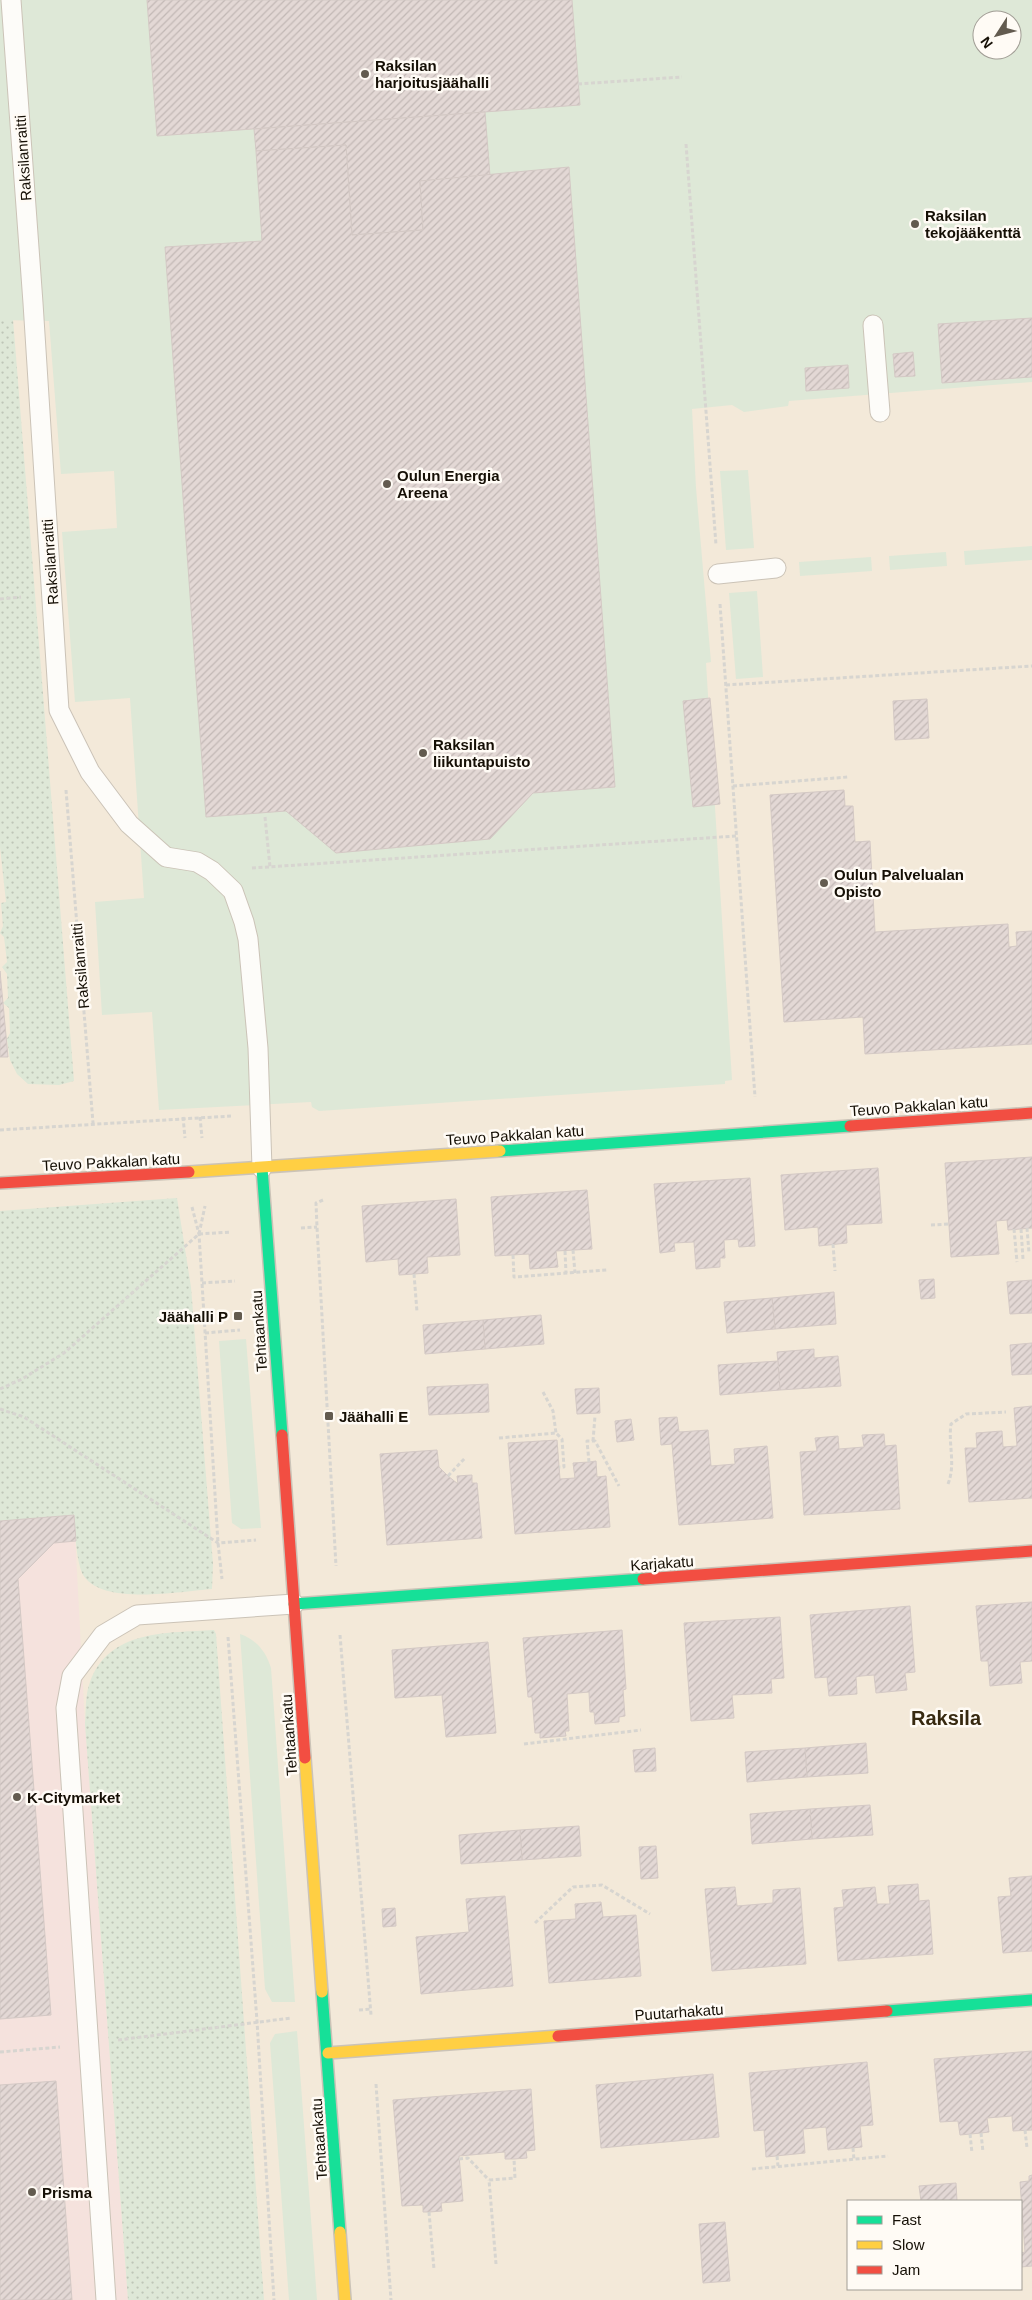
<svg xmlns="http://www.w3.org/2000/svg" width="1032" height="2300" font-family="Helvetica,sans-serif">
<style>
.commercial{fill:#f5e2dd}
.grass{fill:#dee8d7;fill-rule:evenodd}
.park{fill:url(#park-dots)}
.building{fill:url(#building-hatch);stroke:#d4c9c5}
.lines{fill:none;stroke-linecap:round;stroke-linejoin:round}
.lane-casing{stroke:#cbc3b7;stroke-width:21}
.fast-casing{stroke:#cbc3b7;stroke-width:14}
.slow-casing{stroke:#cbc3b7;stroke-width:14}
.jam-casing{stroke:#cbc3b7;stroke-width:14}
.path{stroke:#d7d5d0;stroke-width:3;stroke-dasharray:4 2.5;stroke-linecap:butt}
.lane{stroke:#fdfcf9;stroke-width:19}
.fast{stroke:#16e098;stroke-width:11}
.slow{stroke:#ffcf43;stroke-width:11}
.jam{stroke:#f24e42;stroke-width:11}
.poi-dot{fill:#635b4f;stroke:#fffbf5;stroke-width:2}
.labels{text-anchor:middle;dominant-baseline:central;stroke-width:5;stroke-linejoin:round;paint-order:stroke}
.poi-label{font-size:15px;font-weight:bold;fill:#150f05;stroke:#fffbf5;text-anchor:start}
.street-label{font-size:15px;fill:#150f05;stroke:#fffbf5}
.district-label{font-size:20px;font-weight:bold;fill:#372910;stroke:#fffbf5}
</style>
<defs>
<pattern id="park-dots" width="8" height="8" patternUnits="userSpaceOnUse" patternTransform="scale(1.25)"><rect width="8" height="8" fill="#dee8d7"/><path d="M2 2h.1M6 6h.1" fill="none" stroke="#bec6b7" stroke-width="1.8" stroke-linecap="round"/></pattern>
<pattern id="building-hatch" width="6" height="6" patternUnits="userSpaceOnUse" patternTransform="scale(1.25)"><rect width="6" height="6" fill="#e3d8d5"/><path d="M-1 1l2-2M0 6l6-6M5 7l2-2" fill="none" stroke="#c2b8b5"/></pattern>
</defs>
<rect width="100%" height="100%" fill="#f3e9d9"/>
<path class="commercial" d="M 74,1515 L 85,1724 L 128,2300 L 0,2300 L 0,1521 Z"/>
<g class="grass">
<path d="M 0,0 L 1032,0 L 1032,382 L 789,401 L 788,406 L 744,412 L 732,405 L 692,409 L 696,488 L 711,662 L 706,663 L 732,1080 L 725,1081 L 725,1084 L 319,1111 L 312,1107 L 311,1102 L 159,1110 L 152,1012 L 102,1015 L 95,902 L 144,898 L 130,698 L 75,702 L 62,532 L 117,528 L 114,471 L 61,474 L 49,321 L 0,320 ZM 982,20 L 1012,20 L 1012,50 L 982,50 Z"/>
<path d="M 748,470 L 754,548 L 726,550 L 720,471 Z"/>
<path d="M 1032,546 L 1032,560 L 965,565 L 964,551 Z"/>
<path d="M 946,552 L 947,566 L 890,570 L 889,556 Z"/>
<path d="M 871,557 L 872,571 L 800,576 L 799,562 Z"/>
<path d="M 757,591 L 763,677 L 736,679 L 729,593 Z"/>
<path d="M 246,1339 L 261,1528 L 241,1529 L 232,1523 L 219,1341 Z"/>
<path d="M 240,1634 C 257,1640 266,1652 271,1668 L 295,2002 L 272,2002 L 265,1989 Z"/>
<path d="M 297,2031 L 317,2300 L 289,2300 L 270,2043 L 275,2034 Z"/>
</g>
<g class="park">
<path d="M 13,319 L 74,1081 L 59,1085 L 28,1084 L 17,1074 L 10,1060 L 7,1039 L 10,1033 L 9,1008 L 3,1003 L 8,998 L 7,974 L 2,967 L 7,962 L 4,937 L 0,933 L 3,926 L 1,903 L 6,902 L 0,847 L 0,320 Z"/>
<path d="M 177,1198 L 191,1287 L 213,1564 L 212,1589 C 181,1591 99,1607 82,1573 C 76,1558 75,1531 74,1515 L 0,1521 L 0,1211 Z"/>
<path d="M 214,1630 L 216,1634 L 264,2300 L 128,2300 L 85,1724 C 86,1710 85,1695 90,1682 C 109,1629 169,1633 214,1630 Z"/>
</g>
<g class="building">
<path d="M 147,0 L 572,0 L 580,105 L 157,136 Z"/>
<path d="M 485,112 L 490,176 L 420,181 L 423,230 L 352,235 L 346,145 L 256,151 L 254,129 Z"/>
<path d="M 346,145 L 352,235 L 423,230 L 420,181 L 569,167 L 615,787 L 533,793 L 490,839 L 336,853 L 286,811 L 206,817 L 165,247 L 262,241 L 256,151 Z"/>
<path d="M 1032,318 L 1032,377 L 942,383 L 938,324 Z"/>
<path d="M 913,352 L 915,376 L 895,377 L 893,354 Z"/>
<path d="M 848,365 L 849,388 L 806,391 L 805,368 Z"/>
<path d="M 710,698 L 720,804 L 693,807 L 683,701 Z"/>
<path d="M 927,699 L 929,738 L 895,740 L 893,701 Z"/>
<path d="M 844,790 L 845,806 L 853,806 L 855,842 L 870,841 L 875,932 L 1008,924 L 1009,947 L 1017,946 L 1016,932 L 1032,931 L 1032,1044 L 865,1054 L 863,1017 L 784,1022 L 770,795 Z"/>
<path d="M 0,971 L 8,1057 L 0,1057 Z"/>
<path d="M 1032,1157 L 1032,1228 L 1008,1230 L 1007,1220 L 996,1221 L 999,1254 L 951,1257 L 945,1163 Z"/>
<path d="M 878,1168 L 882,1223 L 846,1225 L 847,1243 L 819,1246 L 818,1227 L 785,1230 L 781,1175 Z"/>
<path d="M 750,1178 L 755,1246 L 739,1247 L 738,1239 L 724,1240 L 725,1258 L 720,1258 L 720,1267 L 696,1269 L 694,1242 L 674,1243 L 675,1251 L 660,1253 L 654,1184 Z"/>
<path d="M 587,1190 L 592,1249 L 556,1251 L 558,1267 L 530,1269 L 529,1254 L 495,1256 L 491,1197 Z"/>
<path d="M 456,1199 L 460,1255 L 427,1257 L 428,1273 L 414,1274 L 399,1275 L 398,1259 L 366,1262 L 362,1206 Z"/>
<path d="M 934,1279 L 935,1298 L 921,1299 L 919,1280 Z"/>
<path d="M 1032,1280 L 1032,1313 L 1010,1314 L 1007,1282 Z"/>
<path d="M 834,1292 L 836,1324 L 775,1329 L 772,1298 Z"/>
<path d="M 772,1298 L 775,1329 L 727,1333 L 724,1302 Z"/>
<path d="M 541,1315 L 544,1344 L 485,1349 L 483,1320 Z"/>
<path d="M 483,1320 L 485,1349 L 425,1354 L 423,1325 Z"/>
<path d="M 1032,1343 L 1032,1374 L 1012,1375 L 1010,1345 Z"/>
<path d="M 814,1349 L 814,1358 L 838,1356 L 841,1386 L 780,1390 L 777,1352 Z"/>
<path d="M 778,1361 L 780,1390 L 720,1395 L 718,1365 Z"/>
<path d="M 488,1384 L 489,1412 L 429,1415 L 427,1387 Z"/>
<path d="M 599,1388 L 600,1413 L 577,1414 L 575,1389 Z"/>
<path d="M 1032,1406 L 1032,1498 L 969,1502 L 965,1448 L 977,1448 L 976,1433 L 1002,1431 L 1003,1447 L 1017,1446 L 1014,1408 Z"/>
<path d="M 677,1417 L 679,1432 L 708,1430 L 711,1466 L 735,1464 L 734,1449 L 767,1446 L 773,1518 L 679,1525 L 672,1444 L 661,1445 L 659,1418 Z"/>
<path d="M 631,1419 L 634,1440 L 617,1442 L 615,1421 Z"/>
<path d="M 884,1434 L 885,1446 L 896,1445 L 900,1509 L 804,1515 L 800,1452 L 817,1451 L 815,1438 L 838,1436 L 839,1449 L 864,1447 L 862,1435 Z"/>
<path d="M 557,1440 L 560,1479 L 575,1478 L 573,1463 L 589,1462 L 596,1461 L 597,1477 L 606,1476 L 610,1527 L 515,1534 L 508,1443 Z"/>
<path d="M 437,1450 L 439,1467 L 448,1476 L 458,1484 L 457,1476 L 472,1475 L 472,1483 L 477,1483 L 482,1538 L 387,1545 L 380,1454 Z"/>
<path d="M 74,1515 L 76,1541 L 54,1543 L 18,1579 L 51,2015 L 0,2019 L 0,1521 Z"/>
<path d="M 1032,1602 L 1032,1661 L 1020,1662 L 1022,1683 L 990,1686 L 988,1661 L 981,1661 L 976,1606 Z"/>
<path d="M 910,1606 L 915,1672 L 905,1673 L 907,1690 L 876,1693 L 874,1675 L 861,1676 L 856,1677 L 857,1694 L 829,1696 L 827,1677 L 815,1678 L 810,1615 Z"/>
<path d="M 780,1617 L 784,1678 L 771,1679 L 772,1693 L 732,1695 L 734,1718 L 691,1721 L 684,1623 Z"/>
<path d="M 622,1630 L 626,1689 L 623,1690 L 625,1716 L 619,1717 L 619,1722 L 595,1724 L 594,1712 L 590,1712 L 589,1692 L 567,1694 L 569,1731 L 565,1731 L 566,1736 L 540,1738 L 540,1733 L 535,1733 L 532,1697 L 528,1697 L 523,1638 Z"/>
<path d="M 488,1642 L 496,1733 L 446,1737 L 442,1695 L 395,1698 L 392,1650 Z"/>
<path d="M 866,1743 L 868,1773 L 807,1777 L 805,1748 Z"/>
<path d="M 655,1748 L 656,1771 L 635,1772 L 633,1750 Z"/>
<path d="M 805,1748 L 807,1777 L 747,1782 L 745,1752 Z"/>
<path d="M 870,1805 L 873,1835 L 812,1839 L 810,1809 Z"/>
<path d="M 810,1809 L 812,1839 L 752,1844 L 750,1814 Z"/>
<path d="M 579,1826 L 581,1856 L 522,1860 L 520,1830 Z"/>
<path d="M 520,1830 L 522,1860 L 461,1864 L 459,1835 Z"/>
<path d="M 656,1846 L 658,1878 L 641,1879 L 639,1847 Z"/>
<path d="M 1032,1876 L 1032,1951 L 1003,1953 L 998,1897 L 1011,1896 L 1009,1878 Z"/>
<path d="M 918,1884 L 919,1901 L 929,1900 L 933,1954 L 838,1961 L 834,1908 L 844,1907 L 842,1890 L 875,1887 L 877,1904 L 890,1904 L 888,1886 Z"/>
<path d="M 735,1887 L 737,1906 L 773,1903 L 773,1890 L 800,1888 L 806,1964 L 712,1971 L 705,1889 Z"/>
<path d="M 505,1896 L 513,1986 L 421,1994 L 416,1937 L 469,1932 L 466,1899 Z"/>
<path d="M 601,1902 L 603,1917 L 636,1915 L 641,1976 L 549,1983 L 544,1921 L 576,1919 L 575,1904 Z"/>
<path d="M 395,1908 L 396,1926 L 383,1927 L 382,1909 Z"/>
<path d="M 1032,2051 L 1032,2130 L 1013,2131 L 1012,2116 L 987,2118 L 989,2132 L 981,2133 L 960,2135 L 958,2121 L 940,2122 L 934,2059 Z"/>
<path d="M 867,2062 L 873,2125 L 860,2126 L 862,2147 L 828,2150 L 826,2127 L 803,2129 L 805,2153 L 766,2157 L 764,2130 L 754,2131 L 749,2073 Z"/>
<path d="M 713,2074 L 719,2137 L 601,2148 L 596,2085 Z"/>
<path d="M 56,2081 L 72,2300 L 0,2300 L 0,2085 Z"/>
<path d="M 531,2089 L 535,2150 L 526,2151 L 527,2158 L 514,2159 L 505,2159 L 505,2152 L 459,2156 L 463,2201 L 441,2203 L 442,2211 L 429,2212 L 423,2212 L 423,2205 L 402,2206 L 393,2100 Z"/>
<path d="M 1032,2175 L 1032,2266 L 1021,2267 L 1021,2253 L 1025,2252 L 1020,2182 L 1029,2181 L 1029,2176 Z"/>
<path d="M 956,2183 L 957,2201 L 921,2201 L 919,2186 Z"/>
<path d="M 725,2222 L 730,2281 L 703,2283 L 699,2224 Z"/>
</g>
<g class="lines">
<g class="lane-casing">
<g id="lane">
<path d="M 11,0 L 33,303 L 59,710 L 90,772 L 129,824 L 166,857 L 197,862 L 212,871 L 233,891 L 244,922 L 248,939 L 258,1048 L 262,1168"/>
<path d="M 873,325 L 880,412"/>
<path d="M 718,574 L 776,568"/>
<path d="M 106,2300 L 66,1708 L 72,1676 L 103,1635 L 137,1615 L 294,1604"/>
</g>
</g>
<g class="fast-casing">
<g id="fast">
<path d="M 500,1151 L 850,1126"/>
<path d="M 262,1168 L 282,1435"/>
<path d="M 294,1604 L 643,1579"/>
<path d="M 322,1992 L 340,2232"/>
<path d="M 887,2011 L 1032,2000"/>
</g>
</g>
<g class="slow-casing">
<g id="slow">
<path d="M 189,1172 L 500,1151"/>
<path d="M 305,1758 L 322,1992"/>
<path d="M 328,2053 L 558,2036"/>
<path d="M 340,2232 L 345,2300"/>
</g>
</g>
<g class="jam-casing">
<g id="jam">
<path d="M 850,1126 L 1032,1113"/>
<path d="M 0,1183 L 189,1172"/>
<path d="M 282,1435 L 305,1758"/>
<path d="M 643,1579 L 1032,1551"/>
<path d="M 558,2036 L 887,2011"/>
</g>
</g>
<g class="path">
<path d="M 578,84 L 682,77"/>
<path d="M 686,144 L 716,545"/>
<path d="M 0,599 L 21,597"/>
<path d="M 720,604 L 755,1097"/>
<path d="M 726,685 L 1032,666"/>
<path d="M 733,786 L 848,777"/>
<path d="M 66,790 L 93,1123"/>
<path d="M 265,817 L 270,867"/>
<path d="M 252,868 L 736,836"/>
<path d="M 183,1117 L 185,1138"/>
<path d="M 200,1117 L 202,1138"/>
<path d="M 0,1130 L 231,1116"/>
<path d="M 323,1200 L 316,1203 L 317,1227 L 336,1566"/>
<path d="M 192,1207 L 199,1234 L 218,1543 L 222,1579"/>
<path d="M 931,1225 L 949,1224"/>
<path d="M 301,1228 L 317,1227"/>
<path d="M 1027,1228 L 1029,1253"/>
<path d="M 1014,1229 L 1017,1262"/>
<path d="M 1021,1229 L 1023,1259"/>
<path d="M 199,1234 L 231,1232"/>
<path d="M 833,1244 L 835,1271"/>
<path d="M 573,1250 L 575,1273"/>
<path d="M 565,1251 L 566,1273"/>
<path d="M 513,1255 L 514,1277 L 607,1270"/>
<path d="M 414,1274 L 417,1312"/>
<path d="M 202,1283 L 235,1281"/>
<path d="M 205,1333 L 240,1330"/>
<path d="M 0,1389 L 22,1379 L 64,1353 L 199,1234 L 205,1206"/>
<path d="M 543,1392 L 553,1411 L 556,1433"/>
<path d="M 0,1409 L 24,1417 L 218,1543 L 256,1540"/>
<path d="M 499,1438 L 556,1433 L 562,1439 L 564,1467 L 559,1467"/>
<path d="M 593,1441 L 595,1416"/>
<path d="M 589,1462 L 587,1441 L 595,1441 L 619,1486"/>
<path d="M 448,1476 L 465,1458"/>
<path d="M 948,1484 C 956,1464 948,1445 951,1424 L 966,1414 L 1006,1412"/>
<path d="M 340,1635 L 371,2015"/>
<path d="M 228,1637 L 257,2021 L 274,2300"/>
<path d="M 524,1744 L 641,1730"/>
<path d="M 535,1923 L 573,1887 L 602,1885 L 650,1914"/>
<path d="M 359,2010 L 371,2009"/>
<path d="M 118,2040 L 291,2018"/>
<path d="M 0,2052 L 60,2047"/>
<path d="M 376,2084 L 391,2300"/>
<path d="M 1025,2130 L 1027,2148"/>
<path d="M 981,2133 L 983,2152"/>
<path d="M 970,2134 L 972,2153"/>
<path d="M 853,2148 L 854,2160"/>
<path d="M 777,2156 L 778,2166"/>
<path d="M 459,2159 L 468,2158 L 489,2180"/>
<path d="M 752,2169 L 888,2156"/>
<path d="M 429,2212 L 434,2269"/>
<path d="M 496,2264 L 489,2180 L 515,2178 L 514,2159"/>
</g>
<use href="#lane" class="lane"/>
<use href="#fast" class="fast"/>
<use href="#slow" class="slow"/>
<use href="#jam" class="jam"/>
</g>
<g class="poi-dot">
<circle cx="365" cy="74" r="5"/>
<circle cx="915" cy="224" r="5"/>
<circle cx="387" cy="484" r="5"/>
<circle cx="423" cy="753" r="5"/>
<circle cx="824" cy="883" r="5"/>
<rect x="233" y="1311" width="10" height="10" rx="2.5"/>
<rect x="324" y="1411" width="10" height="10" rx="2.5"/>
<circle cx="17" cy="1797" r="5"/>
<circle cx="32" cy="2192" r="5"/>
</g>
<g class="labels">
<g class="poi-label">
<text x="375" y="65">Raksilan<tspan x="375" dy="17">harjoitusjäähalli</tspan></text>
<text x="925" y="215">Raksilan<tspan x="925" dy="17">tekojääkenttä</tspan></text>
<text x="397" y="475">Oulun Energia<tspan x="397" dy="17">Areena</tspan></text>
<text x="433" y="744">Raksilan<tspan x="433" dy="17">liikuntapuisto</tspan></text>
<text x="834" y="874">Oulun Palvelualan<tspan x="834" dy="17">Opisto</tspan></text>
<text x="228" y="1316" text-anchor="end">Jäähalli P</text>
<text x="339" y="1416">Jäähalli E</text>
<text x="27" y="1797">K-Citymarket</text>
<text x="42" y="2192">Prisma</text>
</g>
<g class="street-label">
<text transform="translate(23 158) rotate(-94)">Raksilanraitti</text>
<text transform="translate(50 562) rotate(-94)">Raksilanraitti</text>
<text transform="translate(80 966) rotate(-95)">Raksilanraitti</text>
<text transform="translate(919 1106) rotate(-4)">Teuvo Pakkalan katu</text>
<text transform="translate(515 1135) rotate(-4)">Teuvo Pakkalan katu</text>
<text transform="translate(111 1162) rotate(-3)">Teuvo Pakkalan katu</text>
<text transform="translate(259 1331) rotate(-94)">Tehtaankatu</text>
<text transform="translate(662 1563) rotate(-4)">Karjakatu</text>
<text transform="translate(289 1735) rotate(-94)">Tehtaankatu</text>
<text transform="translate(679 2012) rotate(-4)">Puutarhakatu</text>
<text transform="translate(319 2139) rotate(-94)">Tehtaankatu</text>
</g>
<g class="district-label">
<text x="946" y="1718">Raksila</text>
</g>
</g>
<rect x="847" y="2200" width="175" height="90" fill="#fffbf5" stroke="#a19d95"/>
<rect x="857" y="2216" width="25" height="8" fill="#16e098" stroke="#a19d95"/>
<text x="892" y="2225" font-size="15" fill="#150f05">Fast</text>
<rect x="857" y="2241" width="25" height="8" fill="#ffcf43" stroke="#a19d95"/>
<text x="892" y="2250" font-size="15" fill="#150f05">Slow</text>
<rect x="857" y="2266" width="25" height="8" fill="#f24e42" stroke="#a19d95"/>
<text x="892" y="2275" font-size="15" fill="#150f05">Jam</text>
<g transform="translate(997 35) rotate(234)"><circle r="24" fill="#fffbf5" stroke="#a19d95"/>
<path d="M0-4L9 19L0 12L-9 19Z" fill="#635b4f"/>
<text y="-8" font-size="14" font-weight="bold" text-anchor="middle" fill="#150f05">N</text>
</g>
</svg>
